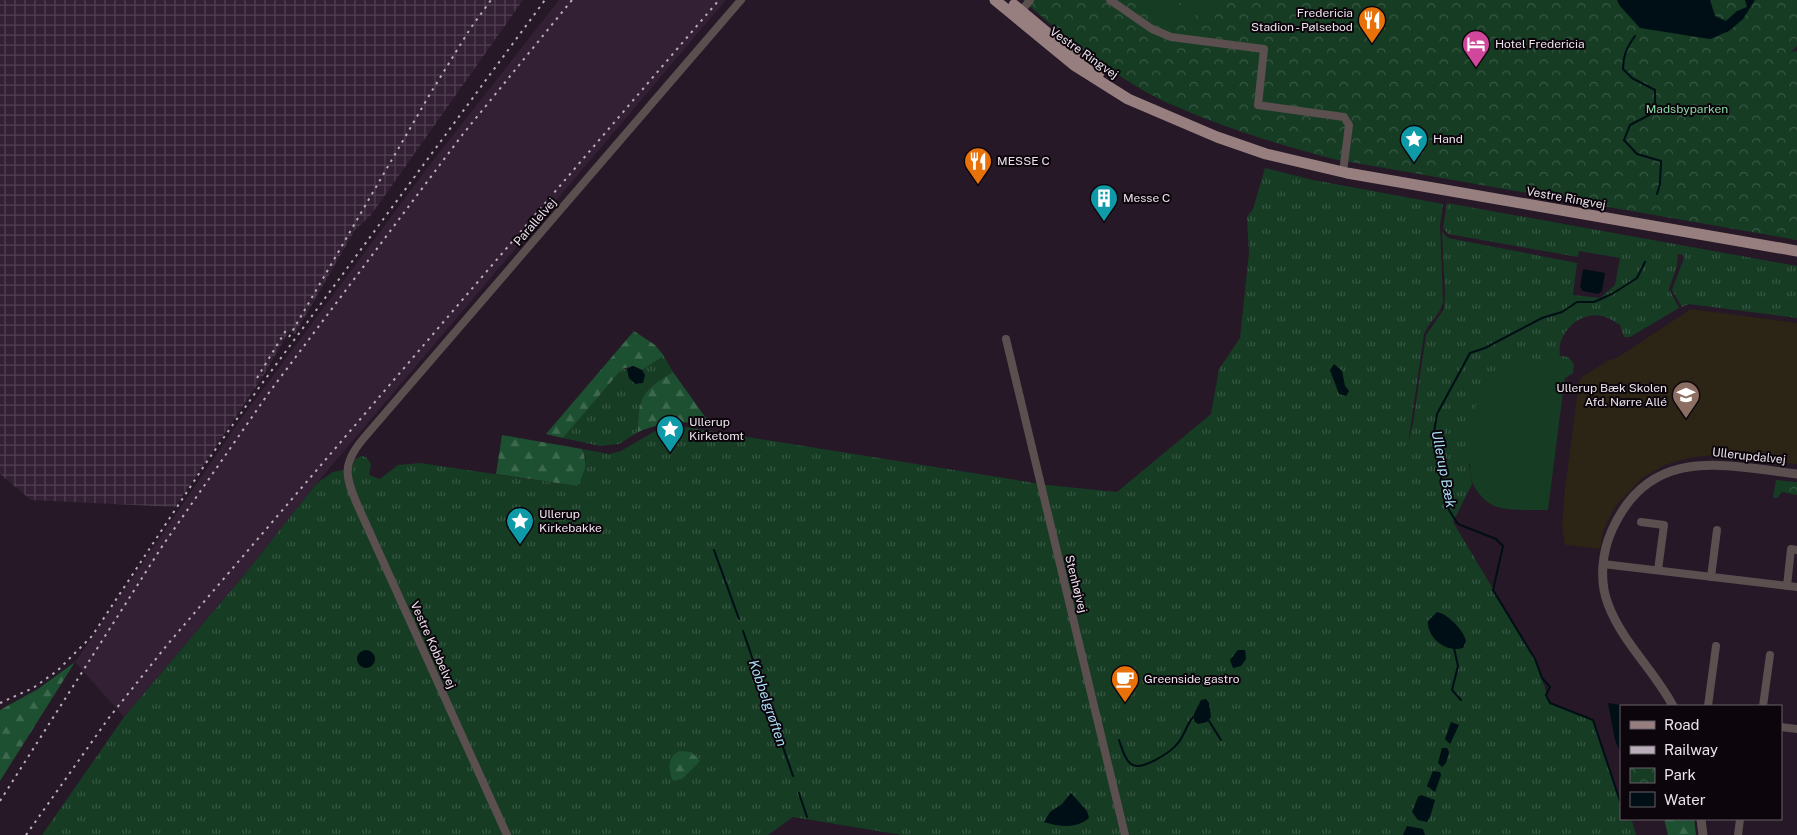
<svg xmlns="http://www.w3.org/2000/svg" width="1797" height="835" font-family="'Public Sans',sans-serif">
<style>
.industrial{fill:url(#industrial-grid)}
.education{fill:#2c2414}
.built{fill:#332034}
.grass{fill:url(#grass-tufts)}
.forest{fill:url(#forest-firs)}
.park{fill:url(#park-crowns)}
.pitch{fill:#163c24}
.water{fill:#000e15}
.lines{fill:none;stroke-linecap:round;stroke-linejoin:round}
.stream{stroke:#000e15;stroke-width:2}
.minor{stroke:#5b4f4f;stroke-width:8}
.tertiary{stroke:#5b4f4f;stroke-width:9}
.primary{stroke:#977f80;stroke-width:11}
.rail{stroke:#b9aeb9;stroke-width:2;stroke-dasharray:2.5 5;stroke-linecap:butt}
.labels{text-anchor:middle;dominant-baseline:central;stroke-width:4;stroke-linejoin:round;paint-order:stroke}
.poi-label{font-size:12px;fill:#ece2ec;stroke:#0c060c;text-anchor:start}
.street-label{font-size:12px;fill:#ece2ec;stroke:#0c060c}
.park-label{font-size:12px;fill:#8ad8a3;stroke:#0c060c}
.water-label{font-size:14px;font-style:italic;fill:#a9dff7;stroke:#0c060c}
</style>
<defs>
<pattern id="industrial-grid" width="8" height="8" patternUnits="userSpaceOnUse" patternTransform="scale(1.25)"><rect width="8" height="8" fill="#332034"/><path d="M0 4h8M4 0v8" fill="none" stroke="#514052"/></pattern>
<pattern id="grass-tufts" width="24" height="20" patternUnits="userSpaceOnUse" patternTransform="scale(1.25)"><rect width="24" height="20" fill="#163c24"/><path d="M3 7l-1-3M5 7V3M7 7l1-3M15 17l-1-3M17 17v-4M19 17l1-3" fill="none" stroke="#385844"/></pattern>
<pattern id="forest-firs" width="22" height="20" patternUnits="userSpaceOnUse" patternTransform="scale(1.25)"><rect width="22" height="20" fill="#1c5030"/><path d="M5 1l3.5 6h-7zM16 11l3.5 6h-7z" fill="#3d694e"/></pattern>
<pattern id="park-crowns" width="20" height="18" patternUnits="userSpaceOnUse" patternTransform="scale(1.25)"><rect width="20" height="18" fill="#163c24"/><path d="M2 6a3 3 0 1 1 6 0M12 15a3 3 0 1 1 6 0" fill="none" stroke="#385844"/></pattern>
</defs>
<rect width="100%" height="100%" fill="#261827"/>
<path class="industrial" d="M 0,0 L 523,0 L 371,215 L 355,230 L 295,334 L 289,331 L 265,373 L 175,507 L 31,500 L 0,474 Z"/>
<path class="education" d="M 1691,309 L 1797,323 L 1797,464 L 1712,455 L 1689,458 L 1665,465 L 1642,478 L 1615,507 L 1603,531 L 1600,549 L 1565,545 L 1562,526 L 1565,488 L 1579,382 L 1583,376 L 1609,360 L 1615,359 Z"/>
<path class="built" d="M 559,0 L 726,0 L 317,483 L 244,575 L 124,717 L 75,662 L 240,420 L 428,167 Z"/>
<g class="grass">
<path d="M 1265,168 L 1313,180 L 1443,204 L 1440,225 L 1443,302 C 1440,315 1429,322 1424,334 L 1408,444 L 1413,423 L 1426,335 L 1444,309 L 1445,295 L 1442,232 L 1448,238 L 1577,263 L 1573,295 L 1600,298 L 1615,285 L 1620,258 L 1579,251 L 1578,257 L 1448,234 L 1443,228 L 1447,203 L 1797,266 L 1797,318 L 1689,304 L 1682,307 L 1672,290 L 1684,258 L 1683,255 L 1678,254 L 1677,266 L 1669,289 L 1679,308 L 1630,337 L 1624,337 L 1620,325 C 1615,322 1608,317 1602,316 C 1579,311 1556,334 1560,356 L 1568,357 L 1574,364 L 1573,373 L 1564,379 L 1566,368 L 1526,360 L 1469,464 L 1472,484 L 1453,522 L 1535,659 L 1550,703 L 1593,720 L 1621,804 L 1621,819 L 1632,821 L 1636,835 L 902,835 L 793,817 L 768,835 L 42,835 L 124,717 L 244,575 L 317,483 L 333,472 L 352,468 L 355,459 L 361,456 L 366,457 L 371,464 L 369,475 L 380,479 L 398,465 L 420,463 L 576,486 L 586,459 L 582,449 L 609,454 L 621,451 L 655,431 L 679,426 L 1047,485 L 1117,492 L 1211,414 L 1219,369 L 1240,338 L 1249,253 L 1247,217 L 1253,209 Z"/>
<path d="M 664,356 L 673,372 C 643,390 638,396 638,432 L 619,444 L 600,446 L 563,438 L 622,369 L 627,369 L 629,378 L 645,375 L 642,370 Z"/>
</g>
<g class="forest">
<path d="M 634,331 L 655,345 L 664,356 L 642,370 L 633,366 L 622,369 L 563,438 L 546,434 Z"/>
<path d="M 673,372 L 711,425 C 680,421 668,420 638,432 C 638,396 643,390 673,372 Z"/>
<path d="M 502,435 L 582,449 C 588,464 585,472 577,486 L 496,474 Z"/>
<path d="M 75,662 L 0,781 L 0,710 L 38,689 Z"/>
<path d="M 679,751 L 691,752 L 700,761 L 682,779 L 673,781 C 668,770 667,757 679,751 Z"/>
<path d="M 1664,819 L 1694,819 L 1696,835 L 1668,835 Z"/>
</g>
<g class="park">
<path d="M 1023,0 L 1797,0 L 1797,46 L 1791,52 L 1797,51 L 1797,240 L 1333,159 C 1277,144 1221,127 1168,103 C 1121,82 1061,35 1023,0 Z"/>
<path d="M 1776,480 L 1797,482 L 1797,495 L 1782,492 L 1777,498 L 1773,498 Z"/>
</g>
<g class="pitch">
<path d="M 1138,0 L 1149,0 L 1147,10 L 1137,8 Z"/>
<path d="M 1152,0 L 1163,0 L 1161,12 L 1150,11 Z"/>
<path d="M 1164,0 L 1180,0 L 1176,22 L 1161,19 Z"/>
<path d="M 1182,0 L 1198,0 L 1194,24 L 1178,21 Z"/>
<path d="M 1202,0 L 1218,2 L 1213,27 L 1197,24 Z"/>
<path d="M 1526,360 L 1559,364 L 1566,368 L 1548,510 C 1534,510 1506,511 1494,506 C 1486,502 1476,492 1473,484 C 1465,467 1474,394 1486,379 C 1496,366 1511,363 1526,360 Z"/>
</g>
<g class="water">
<path d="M 1617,0 L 1710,0 L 1715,16 L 1726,21 L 1737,11 L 1747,7 L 1745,0 L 1755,0 L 1743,19 L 1729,31 L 1710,39 L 1640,28 L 1620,6 Z"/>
<path d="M 1583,269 L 1605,273 L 1602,291 L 1598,294 L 1583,291 L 1580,287 Z"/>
<path d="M 1334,364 L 1342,371 L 1345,386 L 1349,391 L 1346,396 L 1339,394 L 1330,370 Z"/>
<path d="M 633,366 L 642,370 L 645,375 L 643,383 L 635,384 L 629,378 L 627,369 Z"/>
<path d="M 1437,612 C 1448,614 1464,631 1466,641 L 1463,648 C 1446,653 1427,638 1428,621 Z"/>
<path d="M 1238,650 L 1245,650 L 1246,659 L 1241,666 L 1233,668 L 1230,660 Z"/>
<circle cx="366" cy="659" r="9"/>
<path d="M 1206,699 L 1209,703 L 1211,717 L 1207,722 L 1198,724 L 1194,721 L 1194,714 L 1201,700 Z"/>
<path d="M 1608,703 L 1627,706 L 1621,706 L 1621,754 L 1615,740 Z"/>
<path d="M 1451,722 L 1459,725 L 1450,744 L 1445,739 Z"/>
<path d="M 1442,748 L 1447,748 L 1449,752 L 1446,763 L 1442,767 L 1438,763 Z"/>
<path d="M 1433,771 L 1440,772 L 1441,775 L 1435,792 L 1427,786 Z"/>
<path d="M 1071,793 L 1087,811 L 1089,818 C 1076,829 1060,827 1044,822 L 1050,812 L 1062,804 Z"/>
<path d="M 1421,795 L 1435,800 L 1430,817 L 1427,822 L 1418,820 L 1412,812 L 1418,797 Z"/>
<path d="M 1407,826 L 1423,829 L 1425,835 L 1403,835 Z"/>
</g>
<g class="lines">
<g class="stream">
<path d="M 1635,36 C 1627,47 1623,56 1623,69 L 1632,78 L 1655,90 L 1655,112 L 1630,125 L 1624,140 L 1637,154 L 1661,161 L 1660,184 L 1657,194"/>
<path d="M 714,550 L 739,619"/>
<path d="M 743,631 L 793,776"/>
<path d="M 1454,648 L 1458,666 L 1452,690 L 1461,700"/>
<path d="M 1209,721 L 1221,740"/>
<path d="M 1119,740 C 1122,748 1124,759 1131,764 C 1141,772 1171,752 1178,743 C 1184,736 1187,724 1193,717"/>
<path d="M 799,793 L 807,817"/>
<path d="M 1621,804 L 1593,720 L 1550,703 L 1546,695 L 1550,687 L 1542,678 L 1535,659 L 1493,590 L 1503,546 L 1496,539 L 1458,524 L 1449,510 L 1441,478 L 1441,465 L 1435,445 L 1434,432 L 1437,414 L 1470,353 L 1485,348 L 1542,318 L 1562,312 L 1577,302 L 1594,302 L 1612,294 L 1637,278 L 1645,262"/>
</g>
<g class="minor">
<path d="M 1110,0 L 1152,29 L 1171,37 L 1264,49 L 1258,105 L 1344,117 L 1349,125 L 1343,172"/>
<path d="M 1019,14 L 1030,0"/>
<path d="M 1006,339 L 1125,835"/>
<path d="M 1641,522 L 1664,525 L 1658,570"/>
<path d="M 1603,564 L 1797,587"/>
<path d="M 1711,577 L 1717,530"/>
<path d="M 1787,586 L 1791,549 L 1797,550"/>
<path d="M 1708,706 L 1716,646"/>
<path d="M 1763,706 L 1770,655"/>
<path d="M 1781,727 L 1797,729"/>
<path d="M 507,835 L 357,504 C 345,476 342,464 363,439 L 741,0"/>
<path d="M 1738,835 L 1740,819"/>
</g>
<g class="tertiary">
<path d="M 1673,706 C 1654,670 1622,642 1608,604 C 1599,581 1602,552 1612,530 C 1650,445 1723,465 1797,474"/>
<path d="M 1701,819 L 1703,835"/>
</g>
<g class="primary">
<path d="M 995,0 L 1074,65 L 1128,99 L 1217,137 L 1266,154 L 1347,173 L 1797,251"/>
<path d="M 1014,5 L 1075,56 L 1099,73"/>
</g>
<g class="rail">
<path d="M 289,337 L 430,94 L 470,29 L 491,0"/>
<path d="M 257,378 L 288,327"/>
<path d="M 0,703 L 33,688 L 57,671 L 92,636 L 208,460 L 258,389 L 545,0"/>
<path d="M 0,801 L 163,545 L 268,394 L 463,134 L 572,0"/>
<path d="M 26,835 L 108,719 L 167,645 L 719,0"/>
</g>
</g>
<defs>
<g id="restaurant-pin" transform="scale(1.4375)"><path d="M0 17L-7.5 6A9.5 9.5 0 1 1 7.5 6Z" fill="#e8710a" stroke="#0c060c"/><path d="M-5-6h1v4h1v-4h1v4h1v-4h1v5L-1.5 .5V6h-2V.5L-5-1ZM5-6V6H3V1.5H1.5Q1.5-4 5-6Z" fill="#fff"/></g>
<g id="hotel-pin" transform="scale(1.4375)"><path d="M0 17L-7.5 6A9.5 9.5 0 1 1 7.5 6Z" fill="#d1479c" stroke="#0c060c"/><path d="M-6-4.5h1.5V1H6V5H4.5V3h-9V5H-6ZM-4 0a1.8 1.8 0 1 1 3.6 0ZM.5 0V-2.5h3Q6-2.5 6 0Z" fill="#fff"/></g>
<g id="sight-pin" transform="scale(1.4375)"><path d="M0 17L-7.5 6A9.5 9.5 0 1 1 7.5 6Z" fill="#0f9aa8" stroke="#0c060c"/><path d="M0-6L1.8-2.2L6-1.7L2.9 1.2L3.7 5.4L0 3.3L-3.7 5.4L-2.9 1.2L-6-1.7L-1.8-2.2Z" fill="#fff"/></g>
<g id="building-pin" transform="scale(1.4375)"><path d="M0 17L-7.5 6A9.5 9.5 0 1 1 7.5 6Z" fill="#0f9aa8" stroke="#0c060c"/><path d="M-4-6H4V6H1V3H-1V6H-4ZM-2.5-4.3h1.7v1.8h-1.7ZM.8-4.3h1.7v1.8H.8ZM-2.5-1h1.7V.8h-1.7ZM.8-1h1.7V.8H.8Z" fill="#fff"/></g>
<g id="school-pin" transform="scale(1.4375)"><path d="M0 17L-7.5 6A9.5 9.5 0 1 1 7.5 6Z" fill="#8d6e63" stroke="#0c060c"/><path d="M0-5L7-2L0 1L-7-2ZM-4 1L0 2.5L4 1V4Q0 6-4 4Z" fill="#fff"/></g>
<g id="cafe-pin" transform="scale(1.4375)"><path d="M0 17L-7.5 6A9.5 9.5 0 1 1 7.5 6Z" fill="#e8710a" stroke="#0c060c"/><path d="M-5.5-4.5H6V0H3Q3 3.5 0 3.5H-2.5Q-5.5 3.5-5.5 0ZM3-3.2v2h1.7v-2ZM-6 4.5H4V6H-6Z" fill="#fff"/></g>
</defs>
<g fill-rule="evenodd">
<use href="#restaurant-pin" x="1372" y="20"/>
<use href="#hotel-pin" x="1476" y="44"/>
<use href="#sight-pin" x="1414" y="139"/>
<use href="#restaurant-pin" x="978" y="161"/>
<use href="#building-pin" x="1104" y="198"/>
<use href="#school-pin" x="1686" y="395"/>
<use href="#sight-pin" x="670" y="429"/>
<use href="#sight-pin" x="520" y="521"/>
<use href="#cafe-pin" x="1125" y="679"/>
</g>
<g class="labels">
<g class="poi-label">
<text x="1353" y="13" text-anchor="end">Fredericia<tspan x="1353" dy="14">Stadion - Pølsebod</tspan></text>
<text x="1495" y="44">Hotel Fredericia</text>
<text x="1433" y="139">Hand</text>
<text x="997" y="161">MESSE C</text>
<text x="1123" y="198">Messe C</text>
<text x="1667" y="388" text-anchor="end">Ullerup Bæk Skolen<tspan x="1667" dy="14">Afd. Nørre Allé</tspan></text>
<text x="689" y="422">Ullerup<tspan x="689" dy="14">Kirketomt</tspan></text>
<text x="539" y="514">Ullerup<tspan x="539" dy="14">Kirkebakke</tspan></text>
<text x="1144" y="679">Greenside gastro</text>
</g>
<g class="street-label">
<text transform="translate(1084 53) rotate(35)">Vestre Ringvej</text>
<text transform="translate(1566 198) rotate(10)">Vestre Ringvej</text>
<text transform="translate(535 222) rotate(-49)">Parallelvej</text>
<text transform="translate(1749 456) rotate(6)">Ullerupdalvej</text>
<text transform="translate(1076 584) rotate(76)">Stenhøjvej</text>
<text transform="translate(433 645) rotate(66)">Vestre Kobbelvej</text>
</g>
<g class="park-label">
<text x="1687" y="109">Madsbyparken</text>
</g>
<g class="water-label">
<text transform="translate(1444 469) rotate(79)">Ullerup Bæk</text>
<text transform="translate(768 703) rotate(71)">Kobbelgrøften</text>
</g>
</g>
<rect x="1620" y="705" width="162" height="115" fill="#0c060c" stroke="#665e66"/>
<rect x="1630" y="721" width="25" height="8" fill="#977f80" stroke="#665e66"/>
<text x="1664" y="730" font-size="15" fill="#ece2ec">Road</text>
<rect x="1630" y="746" width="25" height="8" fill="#b9aeb9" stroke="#665e66"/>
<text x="1664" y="755" font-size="15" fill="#ece2ec">Railway</text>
<rect x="1630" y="768" width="25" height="15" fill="url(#park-crowns)" stroke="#665e66"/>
<text x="1664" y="780" font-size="15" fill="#ece2ec">Park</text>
<rect x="1630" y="792" width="25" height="15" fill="#000e15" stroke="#665e66"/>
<text x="1664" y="805" font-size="15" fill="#ece2ec">Water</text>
</svg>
